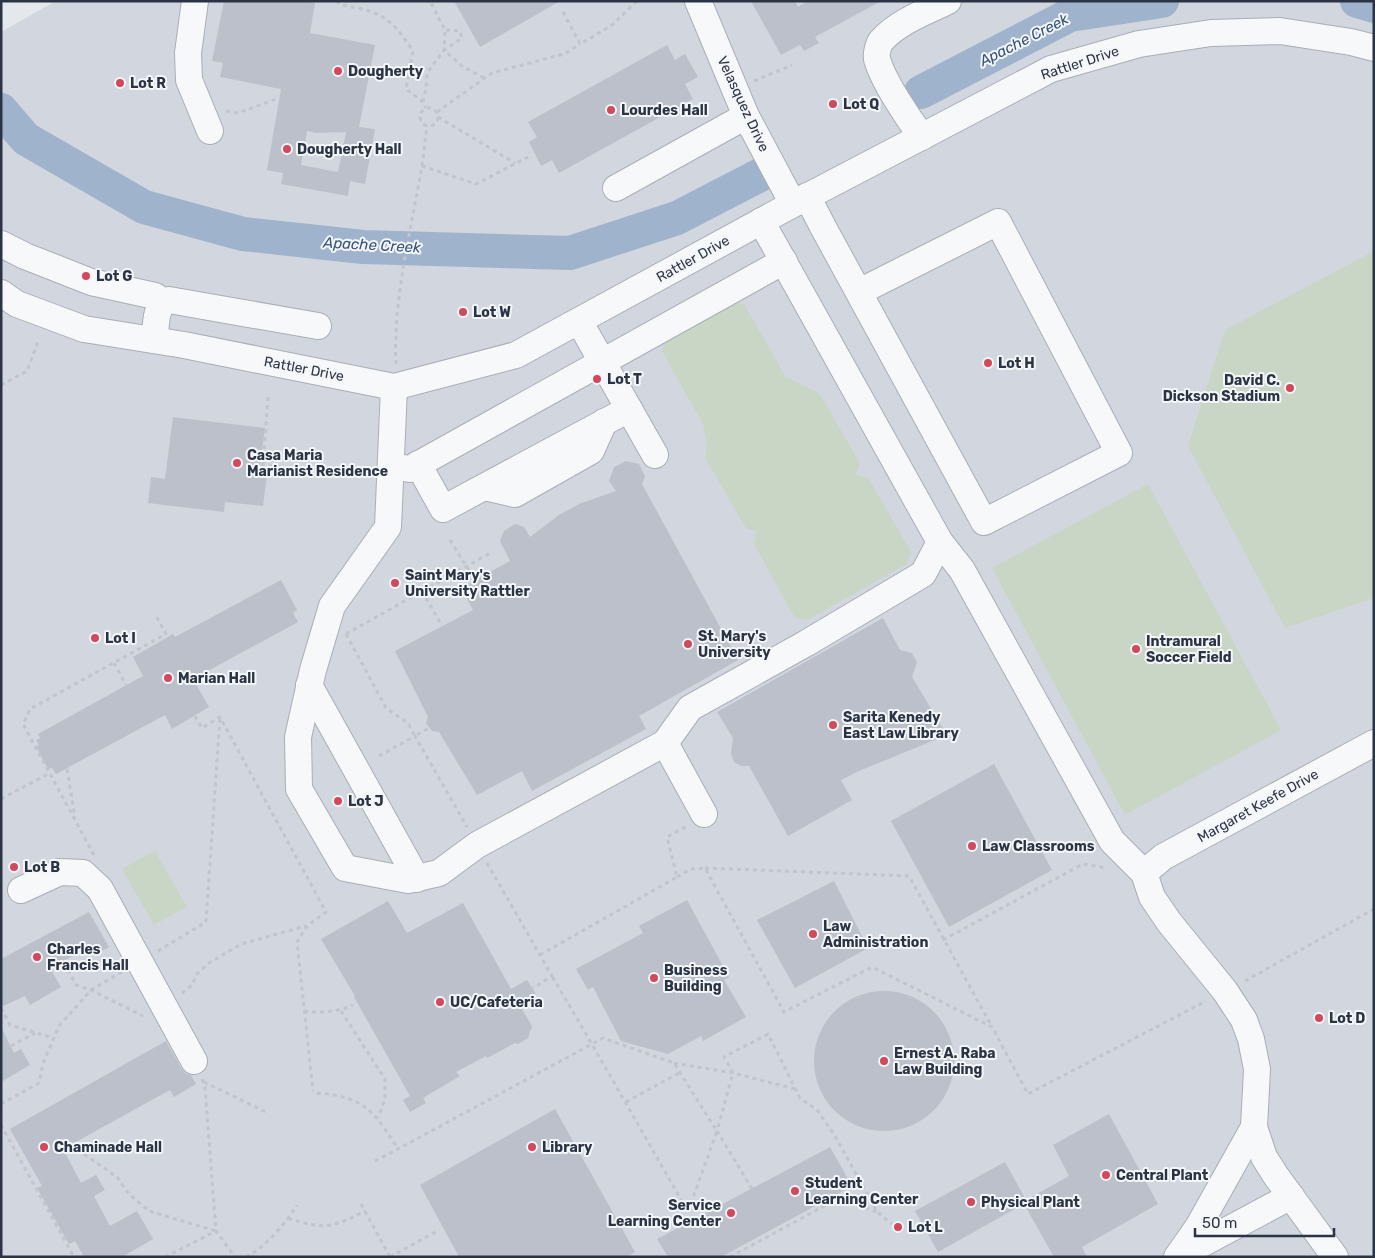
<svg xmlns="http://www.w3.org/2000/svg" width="1375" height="1258" font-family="Rubik,sans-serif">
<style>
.built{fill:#d2d6de}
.green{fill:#c9d6c5}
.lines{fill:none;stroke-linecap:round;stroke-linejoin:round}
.river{stroke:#9fb4cc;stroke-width:34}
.building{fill:#bbc0ca;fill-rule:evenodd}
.minor-casing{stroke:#a9aeb7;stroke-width:28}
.path{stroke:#c2c5cb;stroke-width:3;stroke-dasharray:4 4;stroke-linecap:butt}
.minor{stroke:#f7f8fa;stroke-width:26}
.poi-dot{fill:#d1495b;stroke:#f4f6f9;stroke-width:2}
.labels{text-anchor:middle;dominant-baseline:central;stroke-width:4;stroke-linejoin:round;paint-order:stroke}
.street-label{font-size:14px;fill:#2b3445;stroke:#f4f6f9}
.poi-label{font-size:14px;font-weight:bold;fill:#2b3445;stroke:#f4f6f9;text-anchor:start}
.water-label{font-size:15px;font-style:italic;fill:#34527a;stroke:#f4f6f9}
</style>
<rect width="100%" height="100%" fill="#e4e7ec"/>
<path class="built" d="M 56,1 L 1374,1 L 1374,1257 L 1,1257 L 1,32 Z"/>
<g class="green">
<path d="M 1374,251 L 1374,598 L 1285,628 L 1188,446 L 1225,330 Z"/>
<path d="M 732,302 L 744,304 L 786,377 L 820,394 L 860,464 L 856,475 L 869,479 L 911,552 L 907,564 L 807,620 L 795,618 L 754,544 L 757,531 L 746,528 L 705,458 L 707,447 L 703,424 L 662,351 L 667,338 Z"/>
<path d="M 1148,484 L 1281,730 L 1125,815 L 992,568 Z"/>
<path d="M 155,851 L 187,907 L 154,925 L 122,869 Z"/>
</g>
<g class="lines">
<g class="river">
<path d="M 1357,1 L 1374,6"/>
<path d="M 921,92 L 1070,15 L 1162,1"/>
<path d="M 1,110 L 26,139 L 144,207 L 243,234 L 363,247 L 570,253 L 677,218 L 762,174"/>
</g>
</g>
<g class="building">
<path d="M 224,1 L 305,1 L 315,3 L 310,33 L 375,45 L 359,127 L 375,129 L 365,184 L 350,181 L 348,196 L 281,184 L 283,173 L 267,170 L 281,89 L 220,77 L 223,63 L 212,61 ZM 307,131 L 316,133 L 346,132 L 338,172 L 301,165 Z"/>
<path d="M 454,1 L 560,1 L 480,47 Z"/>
<path d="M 751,1 L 795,1 L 798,7 L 807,1 L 881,1 L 815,37 L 819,43 L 804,51 L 800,45 L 781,55 Z"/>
<path d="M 667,45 L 675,60 L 685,54 L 698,77 L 685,84 L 693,99 L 559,173 L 552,160 L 541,166 L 529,142 L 537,137 L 528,122 Z"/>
<path d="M 173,417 L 265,428 L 260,466 L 268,467 L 263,506 L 225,502 L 224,512 L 148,503 L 151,477 L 165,479 Z"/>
<path d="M 626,461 L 639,464 L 645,476 L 642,484 L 738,660 L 639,716 L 646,729 L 532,791 L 522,771 L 477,795 L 439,732 L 432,731 L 426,723 L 428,717 L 395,651 L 473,610 L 461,588 L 510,561 L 500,541 L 504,531 L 515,524 L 524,527 L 530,537 L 559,515 L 579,504 L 616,491 L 609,481 L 614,467 Z"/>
<path d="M 281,580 L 297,610 L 293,613 L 298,622 L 193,679 L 209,707 L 172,729 L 165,715 L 56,774 L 52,768 L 48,769 L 36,746 L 39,745 L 36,740 L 40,738 L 38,734 L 143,676 L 133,657 L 173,634 L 175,637 Z"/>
<path d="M 883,618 L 900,650 L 912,653 L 917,662 L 912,677 L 947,735 L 859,771 L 841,780 L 852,800 L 788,836 L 749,766 L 741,766 L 734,762 L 731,754 L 733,738 L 717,712 Z"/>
<path d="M 994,764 L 1052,870 L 949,927 L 891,821 Z"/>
<path d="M 834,881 L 868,948 L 795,988 L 757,920 Z"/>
<path d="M 687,900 L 729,977 L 724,980 L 746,1017 L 703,1041 L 701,1036 L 668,1054 L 621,1041 L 593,987 L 588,990 L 576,969 L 643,933 L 639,926 Z"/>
<path d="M 388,901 L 407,933 L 463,903 L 511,989 L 527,980 L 536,994 L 519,1004 L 532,1026 L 528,1038 L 518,1044 L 515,1043 L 487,1058 L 486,1056 L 456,1072 L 460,1076 L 423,1098 L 426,1103 L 410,1112 L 403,1100 L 410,1096 L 354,997 L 355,996 L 321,939 Z"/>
<path d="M 89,912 L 109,947 L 94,955 L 90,947 L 50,968 L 61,987 L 30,1005 L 25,996 L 1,1007 L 1,959 Z"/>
<circle cx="884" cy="1061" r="70"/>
<path d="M 1,1027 L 14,1053 L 21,1049 L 30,1065 L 1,1082 Z"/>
<path d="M 166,1041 L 181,1068 L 186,1074 L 191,1075 L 196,1084 L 174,1097 L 170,1090 L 63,1149 L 81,1183 L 96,1175 L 105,1190 L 94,1196 L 110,1226 L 137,1211 L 153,1239 L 122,1257 L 84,1257 L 75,1241 L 69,1244 L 37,1188 L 42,1186 L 10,1129 Z"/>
<path d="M 555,1109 L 635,1252 L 626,1257 L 459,1257 L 420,1185 Z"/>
<path d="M 1109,1114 L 1158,1204 L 1082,1247 L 1087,1257 L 1054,1257 L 1024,1204 L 938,1252 L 915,1211 L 1005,1162 L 1026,1200 L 1069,1176 L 1053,1145 Z"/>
<path d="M 830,1147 L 852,1186 L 721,1257 L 668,1257 L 657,1239 Z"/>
</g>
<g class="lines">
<g class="minor-casing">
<g id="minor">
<path d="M 195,1 L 188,53 L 189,80 L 210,131"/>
<path d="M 698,1 L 746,116 L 793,204"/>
<path d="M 922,137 C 908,118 883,81 877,59 C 876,55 878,45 881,41 C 898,22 925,12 948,1"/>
<path d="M 616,188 L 746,116"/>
<path d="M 807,196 L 823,227 L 984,522 L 1119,453 L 998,222 L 859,292"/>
<path d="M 1,244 L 25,256 L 91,282 L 155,296 L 164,302"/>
<path d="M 1,293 L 17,304 L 84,329 L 184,345 L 394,387 L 516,355 L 793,204 L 1051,69 L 1139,44 L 1211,33 L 1280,31 L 1351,42 L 1374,48"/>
<path d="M 155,340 C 156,327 154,305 169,300 L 318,326"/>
<path d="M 394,387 L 388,527 L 332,606 L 313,670 L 298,737 L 299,789 L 345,868 L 408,880 L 439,873 L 477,845 L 665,743 L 690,708 L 805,644 L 923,574 L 940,542 L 761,221"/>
<path d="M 629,409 L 655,455"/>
<path d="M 418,464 L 443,509 L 629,409 L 579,321"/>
<path d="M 391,466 L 410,469 L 784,261"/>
<path d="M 485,487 L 515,494 L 591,451 L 604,422"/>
<path d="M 940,542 L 962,570 L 1112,841 L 1144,873 L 1152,897 L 1169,922 L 1225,991 L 1244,1020 L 1251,1039 L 1257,1069 L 1254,1127 L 1264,1157 L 1276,1176 L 1335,1257"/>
<path d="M 309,685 L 417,879"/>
<path d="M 665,743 L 704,814"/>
<path d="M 1144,873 L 1163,857 L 1374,743"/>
<path d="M 21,890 L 60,872 L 83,873 L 100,889 L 194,1061"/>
<path d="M 1181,1255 L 1291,1196"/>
<path d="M 1177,1257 L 1198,1227 L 1254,1127"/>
</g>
</g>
<g class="path">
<path d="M 336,1 C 344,7 353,7 362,9 C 390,16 398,29 413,51 L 406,89 L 423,102 L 426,108"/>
<path d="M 563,12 L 580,44 L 611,26 L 637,1"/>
<path d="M 446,30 L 460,31 L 462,38 L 444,50 L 462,66 L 484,78"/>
<path d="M 754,81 L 792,65"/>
<path d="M 423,102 L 426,88 L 427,73 L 444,50 L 445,30 L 430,1"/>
<circle cx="429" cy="117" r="9"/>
<path d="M 226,111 L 238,113 L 279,98"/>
<path d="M 437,112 L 492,73 L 564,54 L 580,44"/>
<path d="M 438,117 L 515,163"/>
<path d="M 422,166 L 427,126"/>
<path d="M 396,364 C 393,300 411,229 422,166 L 476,184 L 530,156"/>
<path d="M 1,385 L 27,371 L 39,339"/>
<path d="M 261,465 L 368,474"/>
<path d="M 263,465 L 268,397"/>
<path d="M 450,540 L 474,579"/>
<path d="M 422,591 L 442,626"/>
<path d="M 346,634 L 492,552"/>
<path d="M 346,634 L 386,708 L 408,723 L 415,736 L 429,728"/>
<path d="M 114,663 L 126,685"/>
<path d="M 195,716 L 202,728 L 220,717 L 326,912 L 307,926 L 297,942 L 313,1091"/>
<path d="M 379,756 L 415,736 L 467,827"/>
<path d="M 67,769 L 75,818"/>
<path d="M 1,799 L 50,773"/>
<path d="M 94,855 L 23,724 L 30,709 L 166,634 L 155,614"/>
<path d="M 487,863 L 552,976 L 533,988"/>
<path d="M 705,868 L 909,876 L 992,1027"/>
<path d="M 677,877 L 691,869 L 705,868 L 784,1012 L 872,967 L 992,1027 L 1028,1094 L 1206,1001"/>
<path d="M 943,940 L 1083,864 L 1107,868"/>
<path d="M 158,951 L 206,922 L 220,717"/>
<path d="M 540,955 L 677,877 L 667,837 L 687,826"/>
<path d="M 64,963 L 76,985 L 91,990 L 143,1016"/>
<path d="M 1245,981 L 1374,909"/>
<path d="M 182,993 L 192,985 L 197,974 L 209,963 L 241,944 L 306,926"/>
<path d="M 1,1008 L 10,1025 L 53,1038"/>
<path d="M 304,1011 C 321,1013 337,1012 353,1005"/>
<path d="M 341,1011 L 385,1079 L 385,1099 L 378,1118"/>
<path d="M 11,1046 L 35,1033"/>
<path d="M 674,1063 L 733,1073 L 795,1089"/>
<path d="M 202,1079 L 205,1088 L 216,1231 L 235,1257"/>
<path d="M 204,1082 L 268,1113"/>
<path d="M 317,1094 L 320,1093 C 366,1098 374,1112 398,1149"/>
<path d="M 626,1102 L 679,1073"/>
<path d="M 1,1104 L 39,1083 L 43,1063 L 59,1026 L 91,990 L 122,972"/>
<path d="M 1,1125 L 74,1257"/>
<path d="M 71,1145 L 117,1177 L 129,1194 L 149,1211 L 216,1231"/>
<path d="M 375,1161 L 398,1149 L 592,1044 L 603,1038 L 674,1063 L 717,1131 L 688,1212 C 643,1133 598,1054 552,976"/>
<path d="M 752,1189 L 717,1131 L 733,1073 L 724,1057 L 768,1034 L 800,1098 L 818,1111 L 835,1136 L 877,1212 L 892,1224"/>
<path d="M 361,1204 L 390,1257"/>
<path d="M 288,1218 C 323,1230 333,1228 365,1211"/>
<path d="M 165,1257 L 216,1231"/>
<path d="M 246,1257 C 266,1247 285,1224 297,1205"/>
<path d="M 390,1257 L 437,1231"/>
<path d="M 730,1257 L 839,1198 L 877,1212"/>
</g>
<use href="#minor" class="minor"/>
</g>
<g class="poi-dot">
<circle cx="338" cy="71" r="5"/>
<circle cx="120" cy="83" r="5"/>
<circle cx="833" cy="104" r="5"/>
<circle cx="611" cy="110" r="5"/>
<circle cx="287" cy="149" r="5"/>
<circle cx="86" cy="276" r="5"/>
<circle cx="463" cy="312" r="5"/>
<circle cx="988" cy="363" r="5"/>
<circle cx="597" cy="379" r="5"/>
<circle cx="1290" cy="388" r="5"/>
<circle cx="237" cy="463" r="5"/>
<circle cx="395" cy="583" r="5"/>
<circle cx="95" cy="638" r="5"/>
<circle cx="688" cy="644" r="5"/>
<circle cx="1136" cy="649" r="5"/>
<circle cx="168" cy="678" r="5"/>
<circle cx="833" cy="725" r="5"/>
<circle cx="338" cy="801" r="5"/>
<circle cx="972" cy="846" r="5"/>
<circle cx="14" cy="867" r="5"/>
<circle cx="813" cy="934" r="5"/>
<circle cx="37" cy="957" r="5"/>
<circle cx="654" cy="978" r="5"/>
<circle cx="440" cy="1002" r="5"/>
<circle cx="1319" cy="1018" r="5"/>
<circle cx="884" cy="1061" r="5"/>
<circle cx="44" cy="1147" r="5"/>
<circle cx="532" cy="1147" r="5"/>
<circle cx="1106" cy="1175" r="5"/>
<circle cx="795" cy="1191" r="5"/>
<circle cx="971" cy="1202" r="5"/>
<circle cx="731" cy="1213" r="5"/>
<circle cx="898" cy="1227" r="5"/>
</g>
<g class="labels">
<g class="street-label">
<text transform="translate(1080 63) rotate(-18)">Rattler Drive</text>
<text transform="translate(743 104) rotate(65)">Velasquez Drive</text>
<text transform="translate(693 259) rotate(-29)">Rattler Drive</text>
<text transform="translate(304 369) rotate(11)">Rattler Drive</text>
<text transform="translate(1258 806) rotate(-29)">Margaret Keefe Drive</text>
</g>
<g class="poi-label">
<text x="348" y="71">Dougherty</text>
<text x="130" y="83">Lot R</text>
<text x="843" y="104">Lot Q</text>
<text x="621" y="110">Lourdes Hall</text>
<text x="297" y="149">Dougherty Hall</text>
<text x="96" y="276">Lot G</text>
<text x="473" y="312">Lot W</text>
<text x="998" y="363">Lot H</text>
<text x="607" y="379">Lot T</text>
<text x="1280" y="380" text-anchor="end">David C.<tspan x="1280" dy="16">Dickson Stadium</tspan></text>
<text x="247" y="455">Casa Maria<tspan x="247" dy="16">Marianist Residence</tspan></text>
<text x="405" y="575">Saint Mary's<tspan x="405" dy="16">University Rattler</tspan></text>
<text x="698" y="636">St. Mary's<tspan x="698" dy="16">University</tspan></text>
<text x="105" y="638">Lot I</text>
<text x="1146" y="641">Intramural<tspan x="1146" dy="16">Soccer Field</tspan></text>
<text x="178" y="678">Marian Hall</text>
<text x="843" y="717">Sarita Kenedy<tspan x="843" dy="16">East Law Library</tspan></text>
<text x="348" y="801">Lot J</text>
<text x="982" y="846">Law Classrooms</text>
<text x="24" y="867">Lot B</text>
<text x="823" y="926">Law<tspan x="823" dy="16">Administration</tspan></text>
<text x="47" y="949">Charles<tspan x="47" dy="16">Francis Hall</tspan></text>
<text x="664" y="970">Business<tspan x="664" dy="16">Building</tspan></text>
<text x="450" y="1002">UC/Cafeteria</text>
<text x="1329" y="1018">Lot D</text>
<text x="894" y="1053">Ernest A. Raba<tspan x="894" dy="16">Law Building</tspan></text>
<text x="54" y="1147">Chaminade Hall</text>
<text x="542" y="1147">Library</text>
<text x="1116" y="1175">Central Plant</text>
<text x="805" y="1183">Student<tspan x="805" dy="16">Learning Center</tspan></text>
<text x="981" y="1202">Physical Plant</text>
<text x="721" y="1205" text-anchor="end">Service<tspan x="721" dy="16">Learning Center</tspan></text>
<text x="908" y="1227">Lot L</text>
</g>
<g class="water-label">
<text transform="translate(1024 40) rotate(-27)">Apache Creek</text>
<text transform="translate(372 245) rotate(3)">Apache Creek</text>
</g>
</g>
<rect width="1375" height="1258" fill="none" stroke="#2b3445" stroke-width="5"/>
<path d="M1195 1228v8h139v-8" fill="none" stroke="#2b3445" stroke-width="2.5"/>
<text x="1202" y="1228" font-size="15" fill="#2b3445" stroke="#f4f6f9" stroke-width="4" paint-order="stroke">50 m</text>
</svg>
